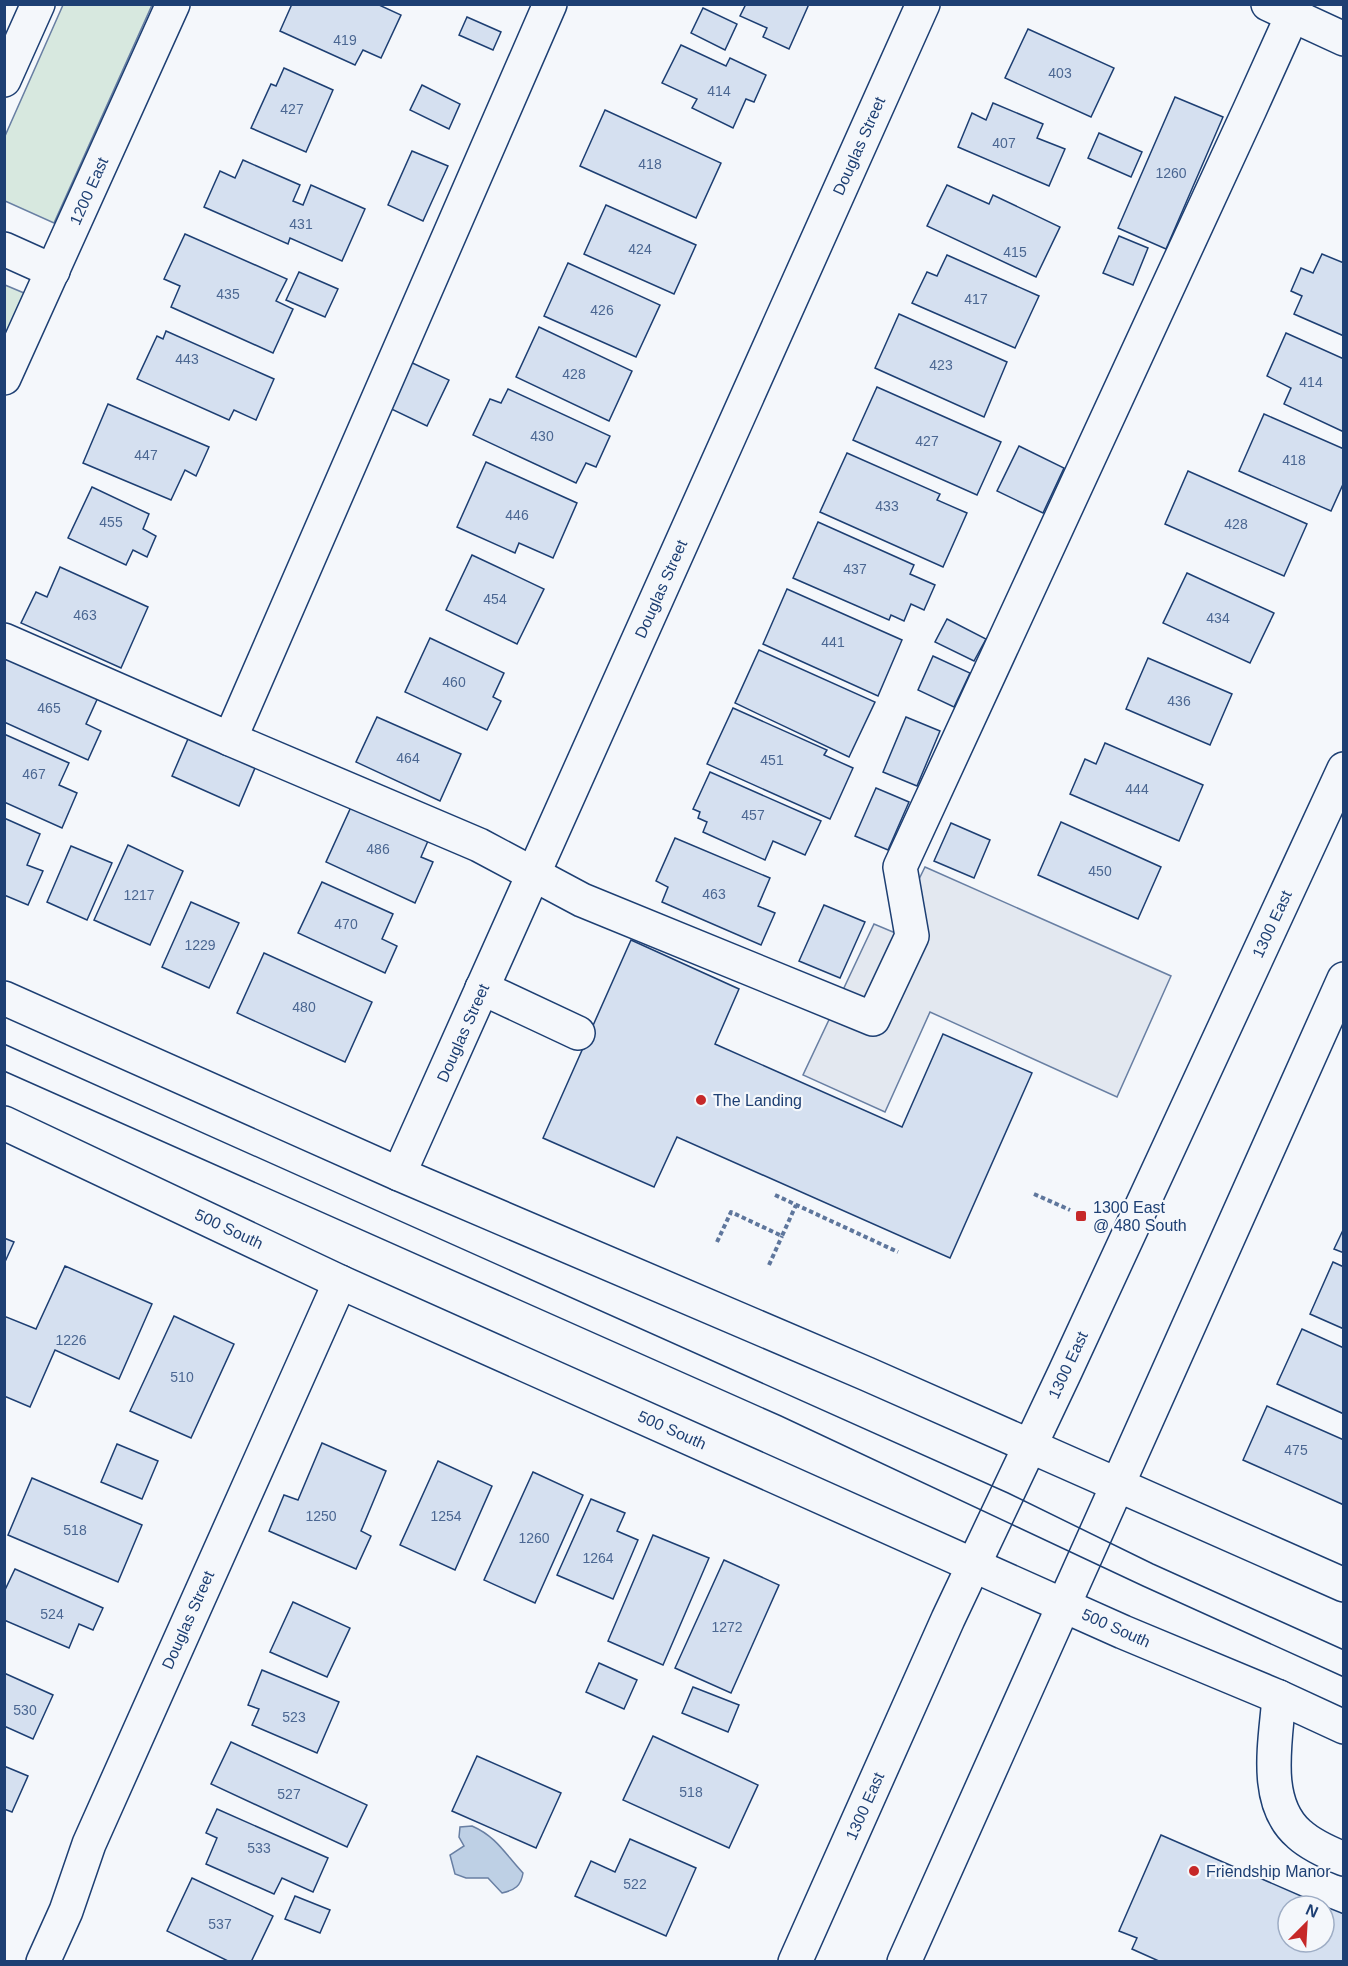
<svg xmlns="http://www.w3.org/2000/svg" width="1348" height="1966" font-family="Helvetica,sans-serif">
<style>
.green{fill:#d7e8df;stroke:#687fa3;stroke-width:1.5}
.parking{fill:#e3e8f0;stroke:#687fa3;stroke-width:1.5}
.water{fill:#bed0e5;stroke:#687fa3;stroke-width:1.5}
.building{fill:#d5e0f0;stroke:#1d3f73;stroke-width:1.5}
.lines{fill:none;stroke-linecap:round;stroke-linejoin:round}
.minor-casing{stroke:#1d3f73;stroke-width:36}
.major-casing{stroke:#1d3f73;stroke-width:36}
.path{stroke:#5e769c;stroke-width:4;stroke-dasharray:4.5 3;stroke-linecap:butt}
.minor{stroke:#f4f7fb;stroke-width:33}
.major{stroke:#f4f7fb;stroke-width:33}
.tram{stroke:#1d3f73;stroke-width:1.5}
.poi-dot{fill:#c62828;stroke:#f4f7fb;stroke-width:2}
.labels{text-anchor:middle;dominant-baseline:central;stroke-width:4.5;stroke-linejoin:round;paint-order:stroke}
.number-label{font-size:14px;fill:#4b6792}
.street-label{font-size:16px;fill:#1d3f73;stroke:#f4f7fb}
.poi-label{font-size:16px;fill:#1d3f73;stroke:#f4f7fb;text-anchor:start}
</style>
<rect width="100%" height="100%" fill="#f4f7fb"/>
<g class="green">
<path d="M 63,5 L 152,5 L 54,223 L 5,201 L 5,136 Z"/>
<path d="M 5,285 L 24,293 L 5,337 Z"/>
</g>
<path class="parking" d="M 925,867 L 1171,976 L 1117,1097 L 930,1012 L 885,1112 L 803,1075 L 874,924 L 893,932 Z"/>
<path class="water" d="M 472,1826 C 497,1837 505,1854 523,1873 C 521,1886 515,1890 502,1893 L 488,1878 L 466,1878 L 455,1874 L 450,1855 L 464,1846 L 459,1837 L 460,1827 Z"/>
<g class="building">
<path d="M 292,4 L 377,4 L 401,15 L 381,58 L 363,50 L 355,65 L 280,31 Z"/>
<path d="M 746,4 L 809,4 L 789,49 L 763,37 L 767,28 L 740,16 Z"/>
<path d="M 703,8 L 737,24 L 725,50 L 691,33 Z"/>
<path d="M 467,17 L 501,32 L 493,50 L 459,35 Z"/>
<path d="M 1028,29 L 1114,68 L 1091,117 L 1005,78 Z"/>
<path d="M 681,45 L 726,66 L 730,58 L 766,75 L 754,102 L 746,99 L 733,128 L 692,108 L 697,99 L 662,83 Z"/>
<path d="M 284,68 L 333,90 L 306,152 L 251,128 L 271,84 L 276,86 Z"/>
<path d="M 422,85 L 460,104 L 449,129 L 410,110 Z"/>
<path d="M 1175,97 L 1223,117 L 1166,249 L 1118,228 Z"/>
<path d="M 993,103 L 1043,124 L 1037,138 L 1065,149 L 1049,186 L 958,147 L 972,113 L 986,120 Z"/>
<path d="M 605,110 L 721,163 L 696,218 L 580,166 Z"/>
<path d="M 1099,133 L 1142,152 L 1131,177 L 1088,158 Z"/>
<path d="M 412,151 L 448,166 L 423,221 L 388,205 Z"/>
<path d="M 243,160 L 300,185 L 293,201 L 303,205 L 311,185 L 365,209 L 342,261 L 290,238 L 288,244 L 204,207 L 220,171 L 235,178 Z"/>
<path d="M 947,185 L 989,204 L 993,195 L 1060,227 L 1036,277 L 927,226 Z"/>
<path d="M 606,205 L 696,245 L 674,294 L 584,254 Z"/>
<path d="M 185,234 L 287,279 L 276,301 L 293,309 L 273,353 L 171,307 L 180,286 L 164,279 Z"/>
<path d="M 1119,236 L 1148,248 L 1133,285 L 1103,273 Z"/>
<path d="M 1322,254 L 1344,263 L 1344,336 L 1294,314 L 1302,296 L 1291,291 L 1301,268 L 1313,273 Z"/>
<path d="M 947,255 L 1039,296 L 1015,348 L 912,303 L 927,272 L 937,276 Z"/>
<path d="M 568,263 L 660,305 L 636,357 L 544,316 Z"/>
<path d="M 299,272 L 338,289 L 325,317 L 286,300 Z"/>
<path d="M 899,314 L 1007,362 L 984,417 L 875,368 Z"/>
<path d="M 539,327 L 632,371 L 609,421 L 516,377 Z"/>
<path d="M 166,331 L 274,379 L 256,420 L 234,410 L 229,420 L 137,379 L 157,336 L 163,339 Z"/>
<path d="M 1286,333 L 1344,359 L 1344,432 L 1284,404 L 1291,388 L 1267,376 Z"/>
<path d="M 406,360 L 449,380 L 427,426 L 385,406 Z"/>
<path d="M 877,387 L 1001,442 L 977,495 L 853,440 Z"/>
<path d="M 508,389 L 610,436 L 596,467 L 586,463 L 576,483 L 473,435 L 490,399 L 501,403 Z"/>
<path d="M 108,404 L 209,447 L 196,476 L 185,470 L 171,500 L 83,463 Z"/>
<path d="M 1264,414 L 1344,449 L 1344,482 L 1331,511 L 1239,471 Z"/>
<path d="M 1019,446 L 1064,468 L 1043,513 L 997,491 Z"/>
<path d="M 847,453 L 940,494 L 937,500 L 967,513 L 943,567 L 820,512 Z"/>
<path d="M 486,462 L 577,503 L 553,558 L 519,543 L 515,553 L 457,527 Z"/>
<path d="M 1188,471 L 1307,524 L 1284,576 L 1165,524 Z"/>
<path d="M 92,487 L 149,514 L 143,529 L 156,536 L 147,557 L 133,550 L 126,565 L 68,538 Z"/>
<path d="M 818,522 L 914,565 L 910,574 L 935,585 L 924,610 L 911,604 L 904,621 L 891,615 L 889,620 L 793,578 Z"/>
<path d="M 472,555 L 544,589 L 517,644 L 446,610 Z"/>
<path d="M 60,567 L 148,607 L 121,668 L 21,623 L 36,592 L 47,597 Z"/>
<path d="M 1187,573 L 1274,613 L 1250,663 L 1163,623 Z"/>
<path d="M 787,589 L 902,640 L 878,696 L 763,644 Z"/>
<path d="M 947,619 L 986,639 L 974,661 L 935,642 Z"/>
<path d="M 430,638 L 504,673 L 493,697 L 501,701 L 487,730 L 405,692 Z"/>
<path d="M 759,650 L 875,702 L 849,757 L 735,703 Z"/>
<path d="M 4,655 L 100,693 L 86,724 L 101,731 L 88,760 L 4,722 Z"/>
<path d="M 933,656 L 970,673 L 954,707 L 918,690 Z"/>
<path d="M 1148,658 L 1232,694 L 1210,745 L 1126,709 Z"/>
<path d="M 733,708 L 827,750 L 824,755 L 853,768 L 830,819 L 707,764 Z"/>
<path d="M 377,717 L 461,754 L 440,801 L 356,762 Z"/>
<path d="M 906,717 L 940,731 L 917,786 L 883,772 Z"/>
<path d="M 191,732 L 258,761 L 239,806 L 172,776 Z"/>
<path d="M 4,734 L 69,763 L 59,785 L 77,793 L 62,828 L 4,802 Z"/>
<path d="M 1105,743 L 1203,785 L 1179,841 L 1070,794 L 1085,759 L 1096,764 Z"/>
<path d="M 710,772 L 821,821 L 805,855 L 773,841 L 765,860 L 703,832 L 707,822 L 698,818 L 700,812 L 693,809 Z"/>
<path d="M 876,788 L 909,802 L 888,850 L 855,836 Z"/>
<path d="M 351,807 L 428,841 L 421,857 L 433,862 L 415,903 L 326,862 Z"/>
<path d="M 4,818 L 40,834 L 27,865 L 43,871 L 28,905 L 4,895 Z"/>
<path d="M 1061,822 L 1161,867 L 1138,919 L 1038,875 Z"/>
<path d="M 951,823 L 990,840 L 974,878 L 934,861 Z"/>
<path d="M 675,838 L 770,878 L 758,906 L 775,913 L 761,945 L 662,902 L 668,887 L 656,881 Z"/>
<path d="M 128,845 L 183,871 L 150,945 L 94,920 Z"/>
<path d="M 71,846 L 112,863 L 87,920 L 47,902 Z"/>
<path d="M 322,882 L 393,914 L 382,939 L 397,946 L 385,973 L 298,933 Z"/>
<path d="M 191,902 L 239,923 L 209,988 L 162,967 Z"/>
<path d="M 824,905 L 865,922 L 840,978 L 799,961 Z"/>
<path d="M 631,940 L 739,989 L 715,1044 L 902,1127 L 943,1034 L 1032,1073 L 950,1258 L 677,1137 L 654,1187 L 543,1138 Z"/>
<path d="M 264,953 L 372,1002 L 345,1062 L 237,1013 Z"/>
<path d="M 1344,1228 L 1344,1253 L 1334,1249 Z"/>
<path d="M 4,1238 L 14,1242 L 4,1264 Z"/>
<path d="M 1333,1262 L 1344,1267 L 1344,1329 L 1310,1314 Z"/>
<path d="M 65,1266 L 152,1304 L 119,1379 L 55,1350 L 30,1407 L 4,1396 L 4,1316 L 36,1329 Z"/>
<path d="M 174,1316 L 234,1344 L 191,1438 L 130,1411 Z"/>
<path d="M 1302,1329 L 1344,1348 L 1344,1414 L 1277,1384 Z"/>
<path d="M 1267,1406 L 1344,1440 L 1344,1505 L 1243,1460 Z"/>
<path d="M 322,1443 L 386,1471 L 361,1531 L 371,1536 L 356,1569 L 269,1531 L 284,1495 L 298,1500 Z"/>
<path d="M 117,1444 L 158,1461 L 142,1499 L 101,1482 Z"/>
<path d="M 438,1461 L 492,1486 L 455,1570 L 400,1545 Z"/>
<path d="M 533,1472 L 583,1495 L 535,1603 L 484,1580 Z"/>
<path d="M 32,1478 L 142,1525 L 118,1582 L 8,1535 Z"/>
<path d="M 591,1499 L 625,1513 L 617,1531 L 638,1540 L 613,1599 L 557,1575 Z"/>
<path d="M 653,1535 L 709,1558 L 663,1665 L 608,1641 Z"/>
<path d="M 724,1560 L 779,1585 L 731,1693 L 675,1668 Z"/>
<path d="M 15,1569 L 103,1608 L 93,1630 L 79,1624 L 69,1648 L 4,1620 L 4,1592 Z"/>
<path d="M 293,1602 L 350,1628 L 327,1677 L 270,1652 Z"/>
<path d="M 599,1663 L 637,1680 L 624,1709 L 586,1692 Z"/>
<path d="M 262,1670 L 339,1702 L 317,1753 L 252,1725 L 259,1709 L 248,1705 Z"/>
<path d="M 4,1673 L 53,1695 L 33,1739 L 4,1726 Z"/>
<path d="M 693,1687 L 739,1705 L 728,1732 L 682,1713 Z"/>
<path d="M 653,1736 L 758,1785 L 729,1848 L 623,1800 Z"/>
<path d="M 231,1742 L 367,1805 L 347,1847 L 211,1784 Z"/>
<path d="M 477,1756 L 561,1793 L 536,1848 L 452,1811 Z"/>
<path d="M 4,1766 L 28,1776 L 12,1812 L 4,1809 Z"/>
<path d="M 217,1809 L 328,1858 L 313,1892 L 282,1878 L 274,1894 L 206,1864 L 217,1838 L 206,1833 Z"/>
<path d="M 1161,1835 L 1324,1906 L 1288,1906 L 1288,1942 L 1324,1942 L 1324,1906 L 1344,1914 L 1344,1962 L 1161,1962 L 1132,1949 L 1137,1938 L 1119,1931 Z"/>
<path d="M 630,1839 L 696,1868 L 666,1936 L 575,1896 L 591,1861 L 615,1872 Z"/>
<path d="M 192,1878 L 273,1916 L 251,1962 L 230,1962 L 167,1931 Z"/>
<path d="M 295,1896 L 330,1910 L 320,1933 L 285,1919 Z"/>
</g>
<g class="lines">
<g class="minor-casing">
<g id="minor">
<path d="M 1268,4 L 1344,39"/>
<path d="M 4,80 L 38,4"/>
<path d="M 4,249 L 53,271"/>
<path d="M 4,378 L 173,4"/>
<path d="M 4,640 L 230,739 L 550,4"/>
<path d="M 230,739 L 479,845 L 582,900 L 873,1019 L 912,936 L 900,867 L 1250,109 L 1292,16 L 1296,4"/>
<path d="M 482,988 L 578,1033"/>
<path d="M 399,1174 L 923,4"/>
<path d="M 1279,1697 C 1276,1740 1262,1802 1299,1834 C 1311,1845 1329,1853 1344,1859"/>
<path d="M 43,1962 L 66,1911 L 89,1844 L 340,1282"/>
</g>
</g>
<g class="major-casing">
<g id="major">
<path d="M 4,998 L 399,1174 L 867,1374 L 1344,1585"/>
<path d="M 4,1123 L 340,1282 L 1123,1632 L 1279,1697 L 1344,1727"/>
<path d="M 795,1962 L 948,1619 L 1065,1372 L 1344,769"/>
<path d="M 904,1962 L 1344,979"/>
</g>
</g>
<g class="path">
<path d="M 1034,1194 L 1070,1210"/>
<path d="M 775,1195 L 898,1252"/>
<path d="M 717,1242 L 731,1212 L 782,1236 L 796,1205"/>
<path d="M 769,1265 L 782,1236"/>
</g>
<use href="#minor" class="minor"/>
<use href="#major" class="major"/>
<g class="tram">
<path d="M 4,1044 L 1008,1493 L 1153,1564 L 1344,1650"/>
<path d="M 4,1071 L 781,1416 L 1143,1586 L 1344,1677"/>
</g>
</g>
<g class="poi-dot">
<circle cx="701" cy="1100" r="6"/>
<rect x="1075" y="1210" width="12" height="12" rx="3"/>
<circle cx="1194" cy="1871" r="6"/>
</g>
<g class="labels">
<g class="number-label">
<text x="345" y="40">419</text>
<text x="1060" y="73">403</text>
<text x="719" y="91">414</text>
<text x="292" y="109">427</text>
<text x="1004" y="143">407</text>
<text x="650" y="164">418</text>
<text x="1171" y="173">1260</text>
<text x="301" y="224">431</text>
<text x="640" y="249">424</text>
<text x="1015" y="252">415</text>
<text x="228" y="294">435</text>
<text x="976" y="299">417</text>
<text x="602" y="310">426</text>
<text x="187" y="359">443</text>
<text x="941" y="365">423</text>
<text x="574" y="374">428</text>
<text x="1311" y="382">414</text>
<text x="542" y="436">430</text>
<text x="927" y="441">427</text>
<text x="146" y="455">447</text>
<text x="1294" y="460">418</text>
<text x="887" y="506">433</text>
<text x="517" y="515">446</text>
<text x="111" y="522">455</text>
<text x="1236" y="524">428</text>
<text x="855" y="569">437</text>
<text x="495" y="599">454</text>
<text x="85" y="615">463</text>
<text x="1218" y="618">434</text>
<text x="833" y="642">441</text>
<text x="454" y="682">460</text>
<text x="1179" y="701">436</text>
<text x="49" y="708">465</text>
<text x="408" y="758">464</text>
<text x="772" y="760">451</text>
<text x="34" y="774">467</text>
<text x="1137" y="789">444</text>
<text x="753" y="815">457</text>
<text x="378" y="849">486</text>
<text x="1100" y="871">450</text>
<text x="714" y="894">463</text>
<text x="139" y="895">1217</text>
<text x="346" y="924">470</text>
<text x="200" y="945">1229</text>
<text x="304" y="1007">480</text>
<text x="71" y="1340">1226</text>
<text x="182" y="1377">510</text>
<text x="1296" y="1450">475</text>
<text x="321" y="1516">1250</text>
<text x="446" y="1516">1254</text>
<text x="75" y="1530">518</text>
<text x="534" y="1538">1260</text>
<text x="598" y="1558">1264</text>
<text x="52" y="1614">524</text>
<text x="727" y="1627">1272</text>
<text x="25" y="1710">530</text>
<text x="294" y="1717">523</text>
<text x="691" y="1792">518</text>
<text x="289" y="1794">527</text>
<text x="259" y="1848">533</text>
<text x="635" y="1884">522</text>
<text x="220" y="1924">537</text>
</g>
<g class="street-label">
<text transform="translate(859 146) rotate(-66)">Douglas Street</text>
<text transform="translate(89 191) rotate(-66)">1200 East</text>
<text transform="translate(661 589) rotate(-66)">Douglas Street</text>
<text transform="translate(1272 924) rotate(-65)">1300 East</text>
<text transform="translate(463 1033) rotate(-66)">Douglas Street</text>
<text transform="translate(229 1229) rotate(25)">500 South</text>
<text transform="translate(1068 1365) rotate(-65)">1300 East</text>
<text transform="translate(672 1430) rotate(24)">500 South</text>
<text transform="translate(188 1620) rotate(-66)">Douglas Street</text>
<text transform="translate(1116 1628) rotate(24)">500 South</text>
<text transform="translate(865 1806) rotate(-66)">1300 East</text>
</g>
<g class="poi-label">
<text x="713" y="1100">The Landing</text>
<text x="1093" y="1207">1300 East<tspan x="1093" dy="18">@ 480 South</tspan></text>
<text x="1206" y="1871">Friendship Manor</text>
</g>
</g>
<rect width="1348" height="1966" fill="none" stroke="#1d3f73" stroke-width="12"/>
<g transform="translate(1306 1924) rotate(24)"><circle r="28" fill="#f4f7fb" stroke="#9eadc5" stroke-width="1.5"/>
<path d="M0-4.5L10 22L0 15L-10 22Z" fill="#c62828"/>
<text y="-9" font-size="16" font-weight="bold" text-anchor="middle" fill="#1d3f73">N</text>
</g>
</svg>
